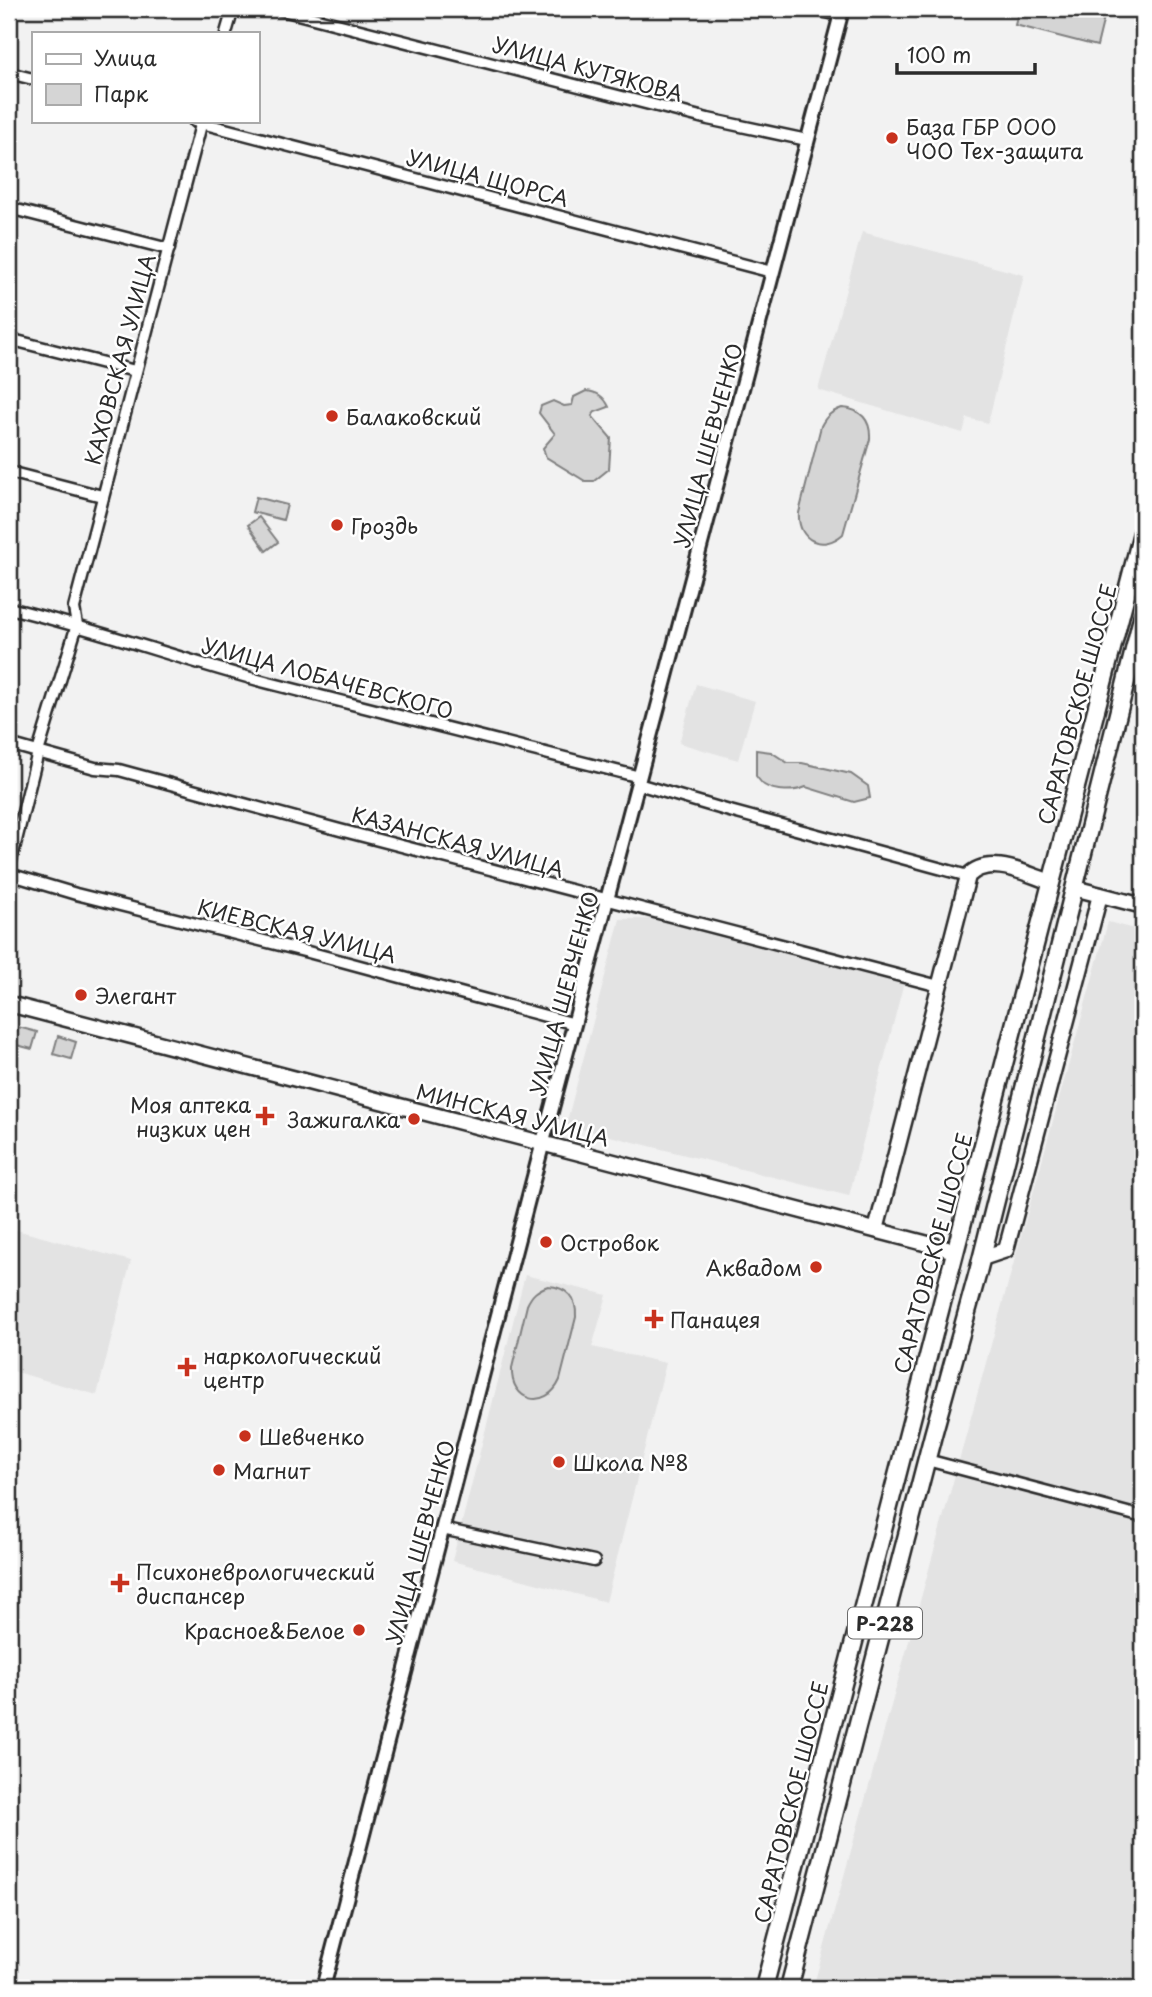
<svg xmlns="http://www.w3.org/2000/svg" width="1152" height="1997" font-family="'Playpen Sans',sans-serif">
<style>
.built{fill:#e3e3e3}
.green{fill:#d5d5d5;stroke:#808080;stroke-width:2}
.lines{fill:none;stroke-linecap:round;stroke-linejoin:round}
.minor-casing{stroke:#2b2b2b;stroke-width:15}
.tertiary-casing{stroke:#2b2b2b;stroke-width:18}
.secondary-casing{stroke:#2b2b2b;stroke-width:19}
.primary-casing{stroke:#2b2b2b;stroke-width:21}
.minor{stroke:#fff;stroke-width:10}
.tertiary{stroke:#fff;stroke-width:12}
.secondary{stroke:#fff;stroke-width:14}
.primary{stroke:#fff;stroke-width:16}
.poi-dot{fill:#c8321e;stroke:#fff;stroke-width:2.5}
.labels{text-anchor:middle;dominant-baseline:central;stroke-width:5;stroke-linejoin:round;paint-order:stroke}
.shield{fill:#fff;stroke:#6b6b6b;stroke-width:2}
.shield-label{font-size:19px;font-weight:bold;fill:#2b2b2b}
.street-label{font-size:21px;fill:#2b2b2b;stroke:#fff}
.poi-label{font-size:21px;fill:#2b2b2b;stroke:#fff;text-anchor:start}
</style>
<rect width="100%" height="100%" fill="#f2f2f2"/>
<filter id="ink" filterUnits="userSpaceOnUse"><feTurbulence type="fractalNoise" baseFrequency=".0143" numOctaves="2"/><feDisplacementMap in="SourceGraphic" scale="14" xChannelSelector="R" yChannelSelector="G"/><feConvolveMatrix kernelMatrix="1 2 1 2 8 2 1 2 1" color-interpolation-filters="sRGB"/></filter>
<g filter="url(#ink)">
<g class="built">
<path d="M 862,232 L 1024,275 L 988,423 L 967,418 L 963,433 L 818,390 Z"/>
<path d="M 696,684 L 755,701 L 738,760 L 679,743 Z"/>
<path d="M 620,919 L 653,919 L 904,982 L 849,1196 L 566,1125 Z"/>
<path d="M 1108,922 L 1143,931 L 1143,1988 L 813,1988 Z"/>
<path d="M 9,1228 L 131,1261 L 97,1395 L 9,1370 Z"/>
<path d="M 525,1275 L 607,1295 L 592,1347 L 666,1363 L 606,1602 L 452,1561 Z"/>
</g>
<g class="green">
<path d="M 1019,9 L 1106,9 L 1097,46 L 1015,25 Z"/>
<path d="M 586,391 C 597,392 604,396 609,407 L 595,412 L 592,416 L 611,438 L 609,469 L 594,481 L 585,481 L 546,457 L 543,448 L 555,434 L 539,413 L 541,406 L 553,401 L 564,406 L 572,405 L 574,397 Z"/>
<path d="M 842,408 C 861,409 871,420 870,439 L 843,534 C 823,552 797,541 799,513 L 821,426 C 826,416 831,412 842,408 Z"/>
<path d="M 256,497 L 287,505 L 283,520 L 252,512 Z"/>
<path d="M 259,517 L 278,542 L 266,551 L 248,525 Z"/>
<path d="M 756,750 L 771,752 L 788,763 L 802,763 L 851,774 L 868,786 L 870,798 L 854,802 L 806,787 C 795,792 775,792 764,785 C 763,785 756,776 756,776 Z"/>
<path d="M 18,1027 L 37,1032 L 32,1049 L 13,1044 Z"/>
<path d="M 58,1036 L 76,1042 L 71,1059 L 53,1054 Z"/>
<path d="M 548,1286 C 567,1287 577,1298 576,1317 L 560,1380 C 546,1411 510,1402 512,1368 L 527,1305 C 532,1294 537,1290 548,1286 Z"/>
</g>
<g class="lines">
<g class="minor-casing">
<g id="minor">
<path d="M 278,9 L 708,119 L 807,140"/>
<path d="M 226,33 L 233,9"/>
<path d="M 9,73 L 33,79"/>
<path d="M 194,121 L 772,272"/>
<path d="M 9,208 L 169,249"/>
<path d="M 9,339 L 135,371"/>
<path d="M 9,472 L 102,496"/>
<path d="M 9,608 C 97,629 182,660 269,683 C 393,715 517,745 640,777"/>
<path d="M 9,744 L 95,768 L 119,770 L 340,830 L 939,986"/>
<path d="M 638,784 L 726,810 L 968,876"/>
<path d="M 9,869 L 38,752 L 77,625 L 74,608 L 202,121"/>
<path d="M 9,874 L 76,894 L 308,952 L 575,1024"/>
<path d="M 927,1460 L 1143,1517"/>
<path d="M 442,1529 L 594,1561"/>
</g>
</g>
<g class="tertiary-casing">
<path id="tertiary" d="M 323,1988 L 543,1142 L 841,14 L 820,9"/>
</g>
<g class="secondary-casing">
<g id="secondary">
<path d="M 1074,888 L 1143,906"/>
<path d="M 9,1004 L 955,1251"/>
<path d="M 876,1230 L 968,876 C 989,854 1026,874 1051,882"/>
<path d="M 982,1258 L 1006,1250 L 1100,895"/>
</g>
</g>
<g class="primary-casing">
<g id="primary">
<path d="M 764,1988 L 1143,529"/>
<path d="M 789,1988 L 933,1435 L 978,1272 L 1143,614"/>
</g>
</g>
<use href="#minor" class="minor"/>
<use href="#tertiary" class="tertiary"/>
<use href="#secondary" class="secondary"/>
<use href="#primary" class="primary"/>
</g>
</g>
<g class="poi-dot">
<circle cx="892" cy="138" r="7"/>
<circle cx="332" cy="416" r="7"/>
<circle cx="337" cy="525" r="7"/>
<circle cx="81" cy="995" r="7"/>
<path d="M261.5 1105.5h7v7h7v7h-7v7h-7v-7h-7v-7h7z"/>
<circle cx="414" cy="1119" r="7"/>
<circle cx="546" cy="1242" r="7"/>
<circle cx="816" cy="1267" r="7"/>
<path d="M650.5 1308.5h7v7h7v7h-7v7h-7v-7h-7v-7h7z"/>
<path d="M183.5 1356.5h7v7h7v7h-7v7h-7v-7h-7v-7h7z"/>
<circle cx="245" cy="1436" r="7"/>
<circle cx="559" cy="1462" r="7"/>
<circle cx="219" cy="1470" r="7"/>
<path d="M116.5 1572.5h7v7h7v7h-7v7h-7v-7h-7v-7h7z"/>
<circle cx="359" cy="1630" r="7"/>
</g>
<g class="labels">
<rect class="shield" x="848" y="1607.5" width="74" height="31" rx="5"/>
<g class="shield-label">
<text x="885" y="1623">Р-228</text>
</g>
<g class="street-label">
<text transform="translate(588 68) rotate(15)">УЛИЦА КУТЯКОВА</text>
<text transform="translate(488 177) rotate(15)">УЛИЦА ЩОРСА</text>
<text transform="translate(119 359) rotate(-75)">КАХОВСКАЯ УЛИЦА</text>
<text transform="translate(707 445) rotate(-75)">УЛИЦА ШЕВЧЕНКО</text>
<text transform="translate(328 677) rotate(15)">УЛИЦА ЛОБАЧЕВСКОГО</text>
<text transform="translate(1076 704) rotate(-75)">САРАТОВСКОЕ ШОССЕ</text>
<text transform="translate(458 841) rotate(15)">КАЗАНСКАЯ УЛИЦА</text>
<text transform="translate(297 930) rotate(14)">КИЕВСКАЯ УЛИЦА</text>
<text transform="translate(563 993) rotate(-75)">УЛИЦА ШЕВЧЕНКО</text>
<text transform="translate(513 1114) rotate(14)">МИНСКАЯ УЛИЦА</text>
<text transform="translate(932 1253) rotate(-75)">САРАТОВСКОЕ ШОССЕ</text>
<text transform="translate(419 1542) rotate(-75)">УЛИЦА ШЕВЧЕНКО</text>
<text transform="translate(790 1802) rotate(-76)">САРАТОВСКОЕ ШОССЕ</text>
</g>
<g class="poi-label">
<text x="906" y="126">База ГБР ООО<tspan x="906" dy="24">ЧОО Тех-защита</tspan></text>
<text x="346" y="416">Балаковский</text>
<text x="351" y="525">Гроздь</text>
<text x="95" y="995">Элегант</text>
<text x="251" y="1104" text-anchor="end">Моя аптека<tspan x="251" dy="24">низких цен</tspan></text>
<text x="400" y="1119" text-anchor="end">Зажигалка</text>
<text x="560" y="1242">Островок</text>
<text x="802" y="1267" text-anchor="end">Аквадом</text>
<text x="670" y="1319">Панацея</text>
<text x="203" y="1355">наркологический<tspan x="203" dy="24">центр</tspan></text>
<text x="259" y="1436">Шевченко</text>
<text x="573" y="1462">Школа №8</text>
<text x="233" y="1470">Магнит</text>
<text x="136" y="1571">Психоневрологический<tspan x="136" dy="24">диспансер</tspan></text>
<text x="345" y="1630" text-anchor="end">Красное&amp;Белое</text>
</g>
</g>
<rect width="1152" height="1997" fill="none" stroke="#fff" stroke-width="35"/>
<rect x="18" y="18" width="1117" height="1962" fill="none" stroke="#2b2b2b" stroke-width="2.5" filter="url(#ink)"/>
<rect x="32" y="32" width="228" height="91" fill="#ffffff" stroke="#aaaaaa" stroke-width="2"/>
<rect x="46" y="54" width="35" height="10" fill="#ffffff" stroke="#aaaaaa" stroke-width="2"/>
<text x="94" y="66" font-size="21" fill="#2b2b2b">Улица</text>
<rect x="46" y="84" width="35" height="21" fill="#d5d5d5" stroke="#aaaaaa" stroke-width="2"/>
<text x="94" y="102" font-size="21" fill="#2b2b2b">Парк</text>
<path d="M897 63v10h138v-10" fill="none" stroke="#2b2b2b" stroke-width="3.5"/>
<text x="907" y="63" font-size="21" fill="#2b2b2b" stroke="#ffffff" stroke-width="5" paint-order="stroke">100 m</text>
</svg>
